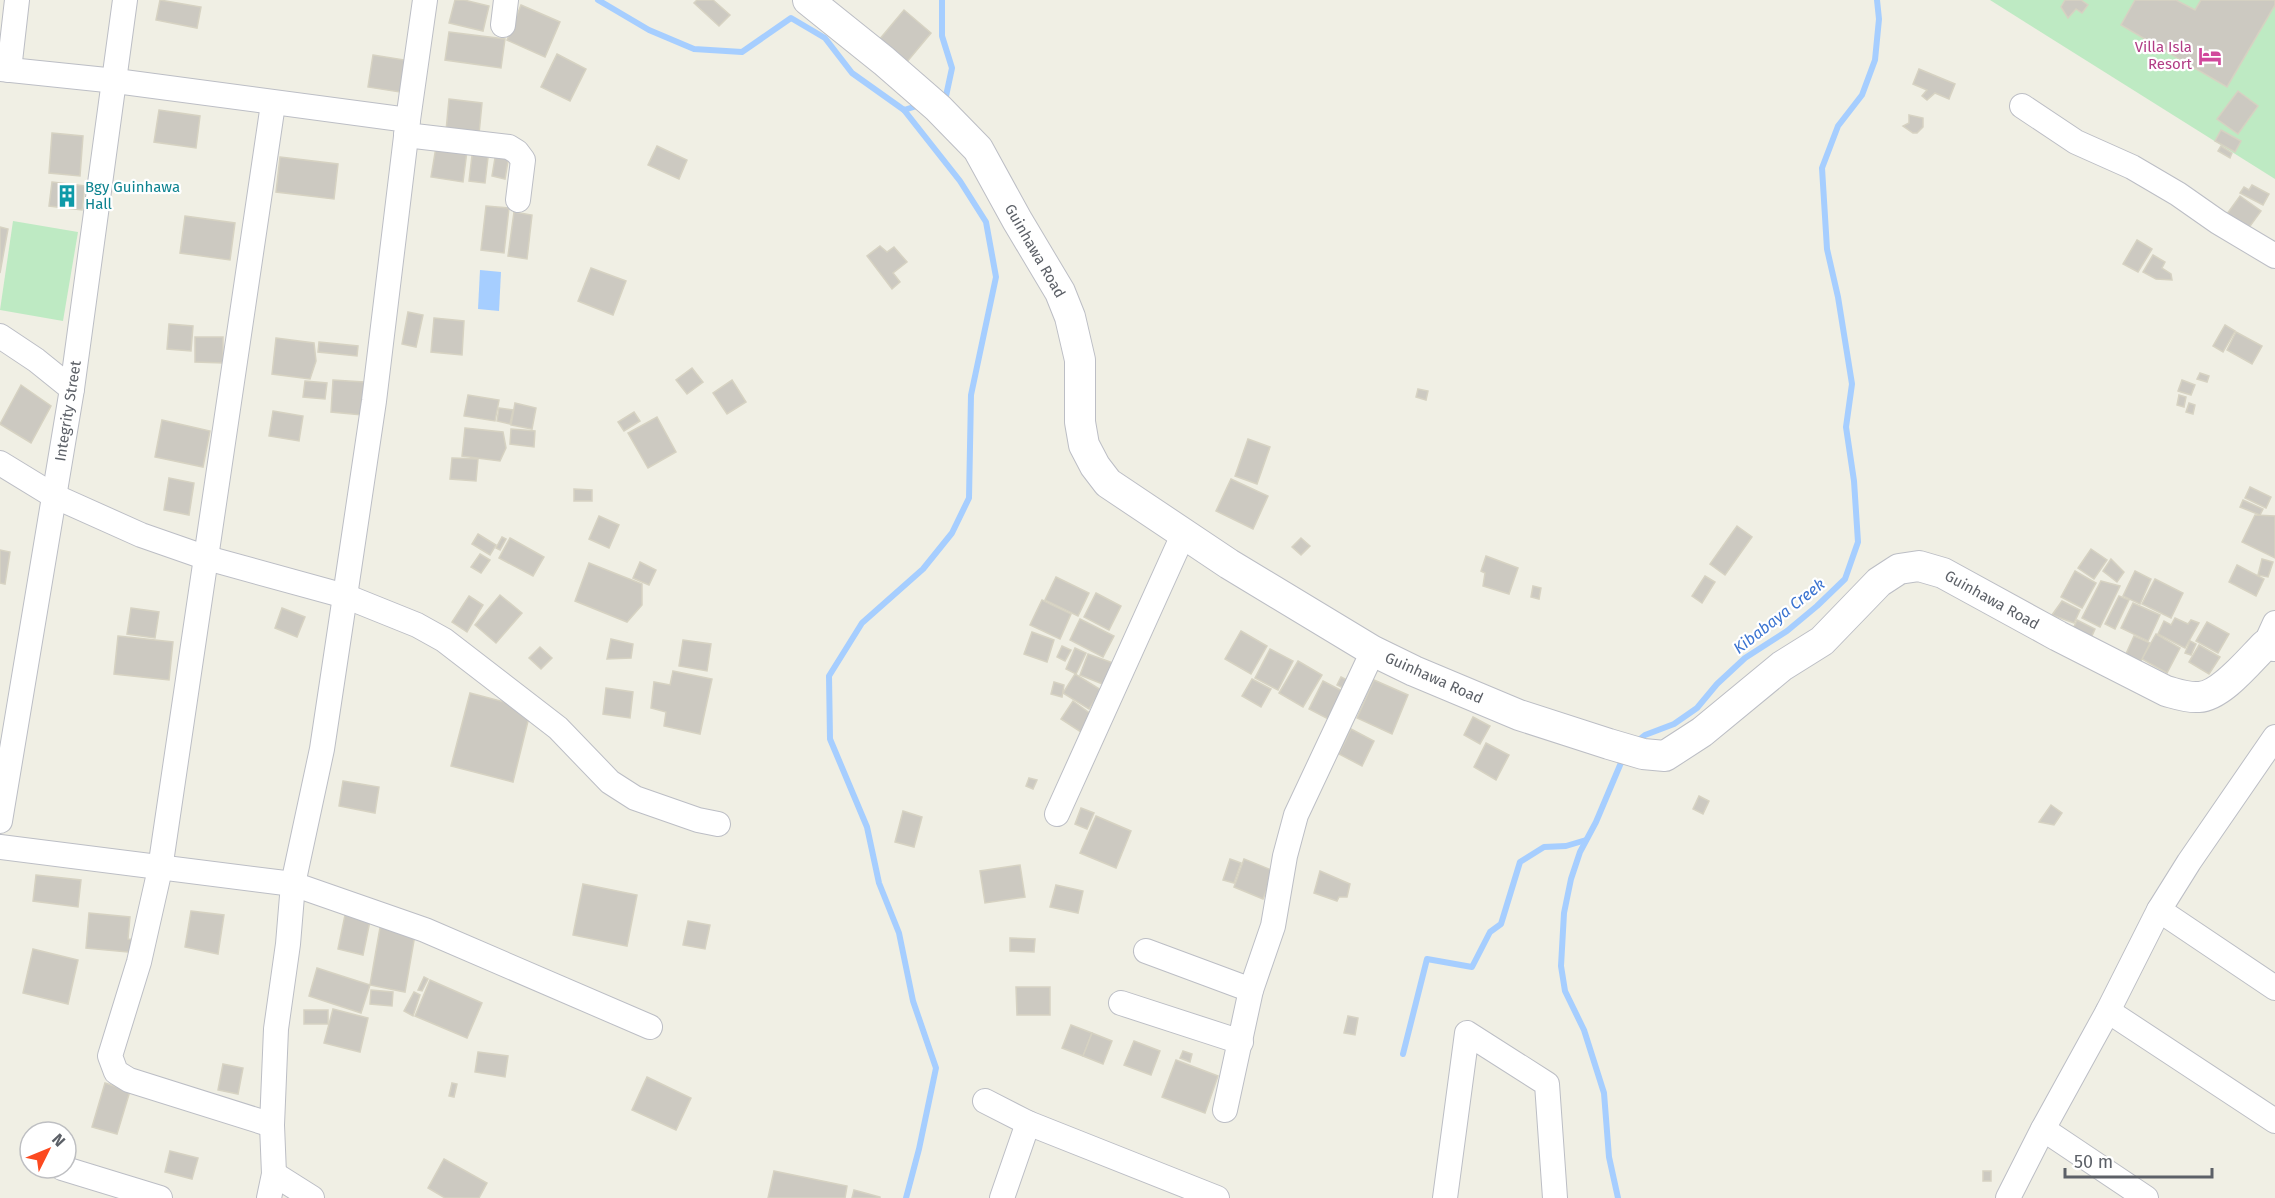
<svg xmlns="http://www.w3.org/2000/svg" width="2275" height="1198" font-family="'Fira Sans',sans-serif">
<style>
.green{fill:#beeac3}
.water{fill:#a6ceff}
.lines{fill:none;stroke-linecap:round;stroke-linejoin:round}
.stream{stroke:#a6ceff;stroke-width:6}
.building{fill:#ccc9c1;stroke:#d6d2c2;stroke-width:1.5}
.minor-casing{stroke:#bcbec5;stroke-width:26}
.tertiary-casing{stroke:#bcbec5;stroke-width:32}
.minor{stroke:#fff;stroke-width:24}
.tertiary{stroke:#fff;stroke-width:30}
.labels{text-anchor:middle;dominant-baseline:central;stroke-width:4.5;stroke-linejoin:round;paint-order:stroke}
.hotel-label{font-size:15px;fill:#b23c85;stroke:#fff;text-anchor:end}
.culture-label{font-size:15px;fill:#0d838f;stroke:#fff;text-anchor:start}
.street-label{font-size:15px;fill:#5c6067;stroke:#fff}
.water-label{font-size:16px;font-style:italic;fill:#3a73d0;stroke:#fff}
</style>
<rect width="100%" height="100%" fill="#f0efe4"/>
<g class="green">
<path d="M 1990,0 L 2275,0 L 2275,179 Z"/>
<path d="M 13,221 L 78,232 L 63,321 L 0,310 Z"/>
</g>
<path class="water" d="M 480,270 L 501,272 L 499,311 L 478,309 Z"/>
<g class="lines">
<g class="stream">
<path d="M 598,0 L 649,30 L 694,49 L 742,52 L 791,18 L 825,38 L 852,73 L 904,110 L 920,105"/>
<path d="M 941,97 L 946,96 L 952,68 L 942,36 L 942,0"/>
<path d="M 904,110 L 960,181 L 986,222 L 996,277 L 971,395 L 969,498 L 952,533 L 923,569 L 862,623 L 829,676 L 830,739 L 867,827 L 879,883 L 899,933 L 913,1001 L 936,1068 L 919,1149 L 906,1198"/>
<path d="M 1635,743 L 1645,735 L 1674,724 L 1697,708 L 1717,684 L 1745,658 L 1787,631 L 1817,606 L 1845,579 L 1858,542 L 1854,481 L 1846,427 L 1852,384 L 1838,297 L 1827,249 L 1822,168 L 1838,126 L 1862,95 L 1875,60 L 1879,19 L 1877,0"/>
<path d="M 1403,1054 L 1427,959 L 1472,967 L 1490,932 L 1501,924 L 1520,862 L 1544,847 L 1566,846 L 1586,840"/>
<path d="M 1618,1198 L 1609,1157 L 1604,1093 L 1584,1030 L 1565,991 L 1561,966 L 1564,913 L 1571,879 L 1580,852 L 1596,822 L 1623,758"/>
</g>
</g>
<g class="building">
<path d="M 160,0 L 201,7 L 197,28 L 156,20 Z"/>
<path d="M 455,0 L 464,0 L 489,6 L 483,31 L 449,23 Z"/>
<path d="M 697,0 L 713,0 L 730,15 L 719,26 L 694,3 Z"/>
<path d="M 2065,0 L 2081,0 L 2088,5 L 2082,13 L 2076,9 L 2068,18 L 2061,7 Z"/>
<path d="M 2135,0 L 2176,0 L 2195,10 L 2201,0 L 2275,0 L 2275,5 L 2227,87 L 2121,25 Z"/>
<path d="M 521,5 L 560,22 L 545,57 L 507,40 Z"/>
<path d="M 904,10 L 931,33 L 906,63 L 879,40 Z"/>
<path d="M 449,32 L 505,39 L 501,68 L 445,60 Z"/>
<path d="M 557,54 L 586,69 L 570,101 L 541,87 Z"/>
<path d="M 373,55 L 411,61 L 406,93 L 368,87 Z"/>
<path d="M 1919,69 L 1955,84 L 1949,99 L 1935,93 L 1927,100 L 1922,96 L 1927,90 L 1913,84 Z"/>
<path d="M 2238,91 L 2258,106 L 2238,134 L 2217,119 Z"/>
<path d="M 449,99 L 482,103 L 479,134 L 446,131 Z"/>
<path d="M 159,110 L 200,116 L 196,148 L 154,142 Z"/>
<path d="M 1909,115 L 1923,118 L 1923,127 L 1917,133 L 1913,133 L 1903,126 L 1909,123 Z"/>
<path d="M 2221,130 L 2241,141 L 2235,152 L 2215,141 Z"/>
<path d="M 52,133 L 83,136 L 80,176 L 49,173 Z"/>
<path d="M 657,146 L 687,160 L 679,179 L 648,165 Z"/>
<path d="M 2221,146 L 2232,153 L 2230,158 L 2218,151 Z"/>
<path d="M 436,147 L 467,151 L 463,182 L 431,177 Z"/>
<path d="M 473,147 L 489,149 L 485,183 L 469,181 Z"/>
<path d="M 496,152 L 509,155 L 505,179 L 492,176 Z"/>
<path d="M 280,157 L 338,164 L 334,199 L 276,192 Z"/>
<path d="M 52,182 L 85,186 L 82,210 L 49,206 Z"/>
<path d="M 2252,185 L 2269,194 L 2263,205 L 2240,193 L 2244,187 L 2249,190 Z"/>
<path d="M 2240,196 L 2261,211 L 2245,233 L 2224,218 Z"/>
<path d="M 486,206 L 509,208 L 504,253 L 481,250 Z"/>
<path d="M 514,212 L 532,215 L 527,259 L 508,256 Z"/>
<path d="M 185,216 L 235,223 L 230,260 L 180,253 Z"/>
<path d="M 0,227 L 8,229 L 0,273 Z"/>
<path d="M 2137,240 L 2152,249 L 2138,272 L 2123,264 Z"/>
<path d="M 880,246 L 887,252 L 894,247 L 907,262 L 893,273 L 900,282 L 892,289 L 867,256 Z"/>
<path d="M 2153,255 L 2165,262 L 2162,268 L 2171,274 L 2172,280 L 2156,279 L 2143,272 Z"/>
<path d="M 591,268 L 626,281 L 613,315 L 578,301 Z"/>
<path d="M 408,312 L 423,315 L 416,347 L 402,344 Z"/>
<path d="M 434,318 L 464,321 L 462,355 L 431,352 Z"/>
<path d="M 169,324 L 193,326 L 191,351 L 167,349 Z"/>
<path d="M 2225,325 L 2235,331 L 2223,352 L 2213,346 Z"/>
<path d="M 2236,332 L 2262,346 L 2252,364 L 2227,350 Z"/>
<path d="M 195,337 L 223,337 L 223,363 L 195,362 Z"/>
<path d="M 276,338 L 314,343 L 316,361 L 310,379 L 272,374 Z"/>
<path d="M 319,342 L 358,346 L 357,356 L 318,352 Z"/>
<path d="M 692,368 L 703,382 L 687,394 L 676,380 Z"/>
<path d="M 2200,373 L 2209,376 L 2207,382 L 2197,379 Z"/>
<path d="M 333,380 L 364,382 L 362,415 L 331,412 Z"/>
<path d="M 732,380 L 746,402 L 727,414 L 713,393 Z"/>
<path d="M 2182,380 L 2195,385 L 2191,395 L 2178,391 Z"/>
<path d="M 305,381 L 327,383 L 325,399 L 303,397 Z"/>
<path d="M 21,385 L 51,406 L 31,443 L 0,424 Z"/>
<path d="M 1418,389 L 1428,391 L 1426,400 L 1416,397 Z"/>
<path d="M 468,395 L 499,400 L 495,421 L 464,416 Z"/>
<path d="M 2179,395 L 2186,397 L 2184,407 L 2177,405 Z"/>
<path d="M 515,403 L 536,408 L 532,429 L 511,425 Z"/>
<path d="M 2189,403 L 2195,405 L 2193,414 L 2186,412 Z"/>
<path d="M 499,408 L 513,410 L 510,424 L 497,421 Z"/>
<path d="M 273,411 L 303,416 L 299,441 L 269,436 Z"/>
<path d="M 634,412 L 640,421 L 624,431 L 618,422 Z"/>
<path d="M 657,417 L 676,452 L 648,468 L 628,433 Z"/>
<path d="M 162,420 L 210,431 L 203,467 L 155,457 Z"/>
<path d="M 465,428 L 503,432 L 506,448 L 500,461 L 462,456 Z"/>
<path d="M 511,429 L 535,431 L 534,447 L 510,444 Z"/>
<path d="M 1248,439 L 1270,447 L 1257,484 L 1235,476 Z"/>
<path d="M 452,458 L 478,459 L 476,481 L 450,479 Z"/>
<path d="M 169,478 L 194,483 L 189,515 L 164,510 Z"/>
<path d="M 1231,479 L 1268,496 L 1253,529 L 1216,511 Z"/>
<path d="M 2250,487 L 2271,497 L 2266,508 L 2245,498 Z"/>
<path d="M 574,489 L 592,490 L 592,501 L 574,501 Z"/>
<path d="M 2243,500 L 2263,509 L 2260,515 L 2240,507 Z"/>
<path d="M 2255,515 L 2275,516 L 2275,558 L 2242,542 Z"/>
<path d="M 599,516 L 619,525 L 609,548 L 589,539 Z"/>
<path d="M 1737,526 L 1752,537 L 1725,575 L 1710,564 Z"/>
<path d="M 478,534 L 496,545 L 490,555 L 472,544 Z"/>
<path d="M 502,537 L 506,539 L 500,550 L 496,548 Z"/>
<path d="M 510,538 L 544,557 L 533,576 L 499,558 Z"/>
<path d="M 1301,538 L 1310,546 L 1301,555 L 1292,547 Z"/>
<path d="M 2091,549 L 2107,560 L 2094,579 L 2078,568 Z"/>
<path d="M 0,550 L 10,552 L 5,584 L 0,583 Z"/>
<path d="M 480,554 L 490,560 L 481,573 L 471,567 Z"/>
<path d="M 1486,556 L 1518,568 L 1509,594 L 1483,586 L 1485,573 L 1481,571 Z"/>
<path d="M 2111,559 L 2124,572 L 2117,582 L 2103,571 Z"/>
<path d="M 2262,559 L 2273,562 L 2268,577 L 2258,575 Z"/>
<path d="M 640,562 L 656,570 L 649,585 L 633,578 Z"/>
<path d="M 589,563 L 642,584 L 642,605 L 627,622 L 575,601 Z"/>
<path d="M 2237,565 L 2264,579 L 2256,596 L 2229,582 Z"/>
<path d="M 2075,571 L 2096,583 L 2082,608 L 2061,597 Z"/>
<path d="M 2135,571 L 2151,579 L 2140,604 L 2123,596 Z"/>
<path d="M 1705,576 L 1715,582 L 1702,603 L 1692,596 Z"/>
<path d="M 1056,577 L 1089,593 L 1078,616 L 1045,600 Z"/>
<path d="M 2155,579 L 2183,593 L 2171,618 L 2142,604 Z"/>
<path d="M 2101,581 L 2120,586 L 2100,627 L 2082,618 Z"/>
<path d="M 1533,586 L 1541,588 L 1539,599 L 1531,597 Z"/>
<path d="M 1096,593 L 1121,606 L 1109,630 L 1084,617 Z"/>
<path d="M 500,595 L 522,613 L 496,643 L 475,625 Z"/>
<path d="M 469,596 L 483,605 L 467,632 L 452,622 Z"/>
<path d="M 2119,596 L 2129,600 L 2115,629 L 2105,624 Z"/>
<path d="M 1042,600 L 1071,614 L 1060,639 L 1030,625 Z"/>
<path d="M 2062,601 L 2080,610 L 2074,623 L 2052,615 Z"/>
<path d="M 2133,603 L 2160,615 L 2148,641 L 2121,628 Z"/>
<path d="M 131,608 L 159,612 L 155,638 L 127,634 Z"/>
<path d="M 282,608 L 305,617 L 297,637 L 275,628 Z"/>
<path d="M 2175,618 L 2188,624 L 2191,620 L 2199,623 L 2185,648 L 2158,634 L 2164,621 L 2171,625 Z"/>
<path d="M 1080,619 L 1114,636 L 1103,657 L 1070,640 Z"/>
<path d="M 2077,620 L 2095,629 L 2091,638 L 2073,629 Z"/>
<path d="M 2207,622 L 2229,634 L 2218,653 L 2196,641 Z"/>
<path d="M 1241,631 L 1267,646 L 1251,674 L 1225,659 Z"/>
<path d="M 1032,632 L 1054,640 L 1047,662 L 1024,654 Z"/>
<path d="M 2156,634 L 2180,648 L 2167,673 L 2142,659 Z"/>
<path d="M 118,636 L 173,642 L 169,680 L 114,674 Z"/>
<path d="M 2134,636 L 2150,643 L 2141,661 L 2126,654 Z"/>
<path d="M 611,639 L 633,644 L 631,658 L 607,659 Z"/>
<path d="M 683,640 L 711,644 L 707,671 L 679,666 Z"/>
<path d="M 2190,641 L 2196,644 L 2191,655 L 2185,653 Z"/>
<path d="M 2199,645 L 2220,657 L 2209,674 L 2189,662 Z"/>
<path d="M 1062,646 L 1071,650 L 1065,661 L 1057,657 Z"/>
<path d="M 540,647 L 552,658 L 541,669 L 529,658 Z"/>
<path d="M 1075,648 L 1086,653 L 1076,674 L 1066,669 Z"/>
<path d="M 1270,649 L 1293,661 L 1278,690 L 1255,678 Z"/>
<path d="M 1088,654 L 1113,663 L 1105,685 L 1080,675 Z"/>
<path d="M 1298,661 L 1322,675 L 1303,707 L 1279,693 Z"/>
<path d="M 673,671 L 712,679 L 700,734 L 664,726 L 666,712 L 651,708 L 654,682 L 670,685 Z"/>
<path d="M 1075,674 L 1101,690 L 1089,709 L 1063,693 Z"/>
<path d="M 1341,677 L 1355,684 L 1351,692 L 1337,685 Z"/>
<path d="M 1252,679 L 1271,689 L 1261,707 L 1242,696 Z"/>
<path d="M 1374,680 L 1408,695 L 1392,734 L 1357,718 Z"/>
<path d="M 1323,681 L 1350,695 L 1336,723 L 1309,709 Z"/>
<path d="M 1054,682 L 1064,685 L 1062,697 L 1051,694 Z"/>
<path d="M 606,688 L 633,692 L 630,718 L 603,714 Z"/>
<path d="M 470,693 L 531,709 L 513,782 L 451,766 Z"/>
<path d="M 1073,701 L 1095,717 L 1084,734 L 1061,719 Z"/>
<path d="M 1473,717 L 1490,726 L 1480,744 L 1464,735 Z"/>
<path d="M 1351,729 L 1374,741 L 1362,766 L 1339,754 Z"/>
<path d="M 1486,743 L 1509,755 L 1496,780 L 1474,767 Z"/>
<path d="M 1029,778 L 1037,780 L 1033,789 L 1026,786 Z"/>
<path d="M 343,781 L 379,787 L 375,813 L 339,806 Z"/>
<path d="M 1699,796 L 1709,801 L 1703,814 L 1693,809 Z"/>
<path d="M 2051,805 L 2062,813 L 2054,825 L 2039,822 Z"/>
<path d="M 1081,808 L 1094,813 L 1087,829 L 1075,824 Z"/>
<path d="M 903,811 L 922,817 L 914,847 L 895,842 Z"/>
<path d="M 1096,816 L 1131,831 L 1116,868 L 1080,853 Z"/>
<path d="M 1230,859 L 1241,863 L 1234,883 L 1223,880 Z"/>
<path d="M 1244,859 L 1274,871 L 1263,899 L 1234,887 Z"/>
<path d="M 1020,865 L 1025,897 L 985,903 L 980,871 Z"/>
<path d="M 1320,871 L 1350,884 L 1347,897 L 1339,897 L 1337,901 L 1314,893 Z"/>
<path d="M 36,875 L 81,880 L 78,907 L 33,901 Z"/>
<path d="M 583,884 L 637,895 L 627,946 L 573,935 Z"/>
<path d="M 1056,885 L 1083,891 L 1078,913 L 1050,907 Z"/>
<path d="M 191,911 L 224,915 L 218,954 L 185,947 Z"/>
<path d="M 89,913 L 130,917 L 128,939 L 139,940 L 138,953 L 86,948 Z"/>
<path d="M 345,915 L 370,921 L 363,955 L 338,949 Z"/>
<path d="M 688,921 L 710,925 L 705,949 L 683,945 Z"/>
<path d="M 381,922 L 416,929 L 405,992 L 370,985 Z"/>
<path d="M 1010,938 L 1035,939 L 1034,952 L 1010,951 Z"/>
<path d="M 33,949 L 78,960 L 68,1004 L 23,993 Z"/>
<path d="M 317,968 L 370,985 L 361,1013 L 309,996 Z"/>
<path d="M 424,977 L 428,979 L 422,991 L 418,990 Z"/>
<path d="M 430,980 L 482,1003 L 467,1038 L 415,1016 Z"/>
<path d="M 1016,987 L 1050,987 L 1050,1015 L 1017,1015 Z"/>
<path d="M 371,990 L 393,992 L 392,1006 L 370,1004 Z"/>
<path d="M 414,992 L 420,995 L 413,1016 L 404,1011 Z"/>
<path d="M 333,1009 L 368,1018 L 360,1052 L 324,1043 Z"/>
<rect x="304" y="1010" width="24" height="14"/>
<path d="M 1348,1016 L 1358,1018 L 1355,1035 L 1344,1033 Z"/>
<path d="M 1071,1025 L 1092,1033 L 1083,1056 L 1062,1048 Z"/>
<path d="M 1092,1033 L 1112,1041 L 1103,1064 L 1083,1056 Z"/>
<path d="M 1134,1041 L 1160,1051 L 1151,1075 L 1124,1065 Z"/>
<path d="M 1183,1051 L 1192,1054 L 1190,1062 L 1180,1058 Z"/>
<path d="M 478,1052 L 508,1056 L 505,1077 L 475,1072 Z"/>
<path d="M 1176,1060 L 1218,1076 L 1205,1113 L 1162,1097 Z"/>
<path d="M 223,1064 L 243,1068 L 238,1094 L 218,1090 Z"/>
<path d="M 647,1077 L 691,1098 L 676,1130 L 632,1110 Z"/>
<path d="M 105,1083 L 130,1091 L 117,1134 L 92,1127 Z"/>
<path d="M 452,1083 L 457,1084 L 454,1097 L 449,1096 Z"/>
<path d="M 170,1151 L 198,1158 L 192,1179 L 165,1172 Z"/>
<path d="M 444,1159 L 487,1183 L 479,1198 L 445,1198 L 428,1188 Z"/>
<path d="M 774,1171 L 847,1186 L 845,1198 L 768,1198 Z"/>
<rect x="1983" y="1171" width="8" height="10"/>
<path d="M 854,1190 L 880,1197 L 880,1198 L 852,1198 Z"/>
</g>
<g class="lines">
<g class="minor-casing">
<g id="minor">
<path d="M 503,25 L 506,0"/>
<path d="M 0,69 L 116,81 L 408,120"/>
<path d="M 9,70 L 17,0"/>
<path d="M 2022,106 L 2076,142 L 2132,167 L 2178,194 L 2218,222 L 2275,256"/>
<path d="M 406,135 L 509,147 L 517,152 L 523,160 L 518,200"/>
<path d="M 0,336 L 36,360 L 72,389"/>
<path d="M 0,463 L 54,496 L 141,535 L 207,558 L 345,596 L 417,625 L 444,640 L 558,728 L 610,782 L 635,798 L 698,820 L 718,824"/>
<path d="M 2265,645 L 2275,623"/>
<path d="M 1057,814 L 1183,535"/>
<path d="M 0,821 L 72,389 L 125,0"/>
<path d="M 0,847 L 293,884 L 425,930 L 650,1027"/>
<path d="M 2159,910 L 2275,988"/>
<path d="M 1146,951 L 1251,990"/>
<path d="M 1121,1003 L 1241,1042"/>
<path d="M 2108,1011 L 2275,1121"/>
<path d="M 985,1101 L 1028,1123 L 1217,1198"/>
<path d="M 1225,1110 L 1251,990 L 1273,926 L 1285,856 L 1296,815 L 1373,651"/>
<path d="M 272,1125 L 129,1080 L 116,1072 L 110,1056 L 139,962 L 160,869 L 273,104"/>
<path d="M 2043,1129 L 2146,1198"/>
<path d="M 62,1168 L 160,1198"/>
<path d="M 274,1174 L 312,1198"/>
<path d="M 269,1198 L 274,1174 L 272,1125 L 276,1029 L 288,944 L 293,884 L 322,749 L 345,596 L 374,401 L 408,120 L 425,0"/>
<path d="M 1002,1198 L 1028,1123"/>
<path d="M 1445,1198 L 1467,1033 L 1547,1084 L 1555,1198"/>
<path d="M 2008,1198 L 2043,1129 L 2108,1011 L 2159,910 L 2189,862 L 2275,737"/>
</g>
</g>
<g class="tertiary-casing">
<path id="tertiary" d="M 808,0 L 884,61 L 938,108 L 978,149 L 1017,220 L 1060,292 L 1070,317 L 1080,360 L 1080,422 L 1084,445 L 1095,466 L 1108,483 L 1229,564 L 1373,651 L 1414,671 L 1519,715 L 1609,744 L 1643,754 L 1665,756 L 1702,732 L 1782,666 L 1822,641 L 1879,582 L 1899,569 L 1919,566 L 1943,573 L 2058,636 L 2166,691 C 2177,694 2187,698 2199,697 C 2221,696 2249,661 2265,645 L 2275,646"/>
</g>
<use href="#minor" class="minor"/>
<use href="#tertiary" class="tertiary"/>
</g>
<defs>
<g id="hotel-bare" transform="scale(1.8)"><path d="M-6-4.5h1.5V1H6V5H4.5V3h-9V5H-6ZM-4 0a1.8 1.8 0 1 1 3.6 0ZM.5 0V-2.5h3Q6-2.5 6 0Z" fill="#d1479c" stroke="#fff" stroke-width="2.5" paint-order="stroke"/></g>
<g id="building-bare" transform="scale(1.8)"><path d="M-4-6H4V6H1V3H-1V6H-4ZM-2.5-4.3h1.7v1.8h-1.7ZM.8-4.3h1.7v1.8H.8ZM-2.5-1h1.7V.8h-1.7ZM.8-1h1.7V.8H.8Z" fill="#0f9aa8" stroke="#fff" stroke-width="2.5" paint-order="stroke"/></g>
</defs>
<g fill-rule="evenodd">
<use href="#hotel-bare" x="2210" y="56"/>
<use href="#building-bare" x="67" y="196"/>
</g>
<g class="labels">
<g class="hotel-label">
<text x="2192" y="47">Villa Isla<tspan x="2192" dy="17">Resort</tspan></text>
</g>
<g class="culture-label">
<text x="85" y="187">Bgy Guinhawa<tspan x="85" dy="17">Hall</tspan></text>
</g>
<g class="street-label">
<text transform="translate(1035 251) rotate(60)">Guinhawa Road</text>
<text transform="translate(68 411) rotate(-81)">Integrity Street</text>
<text transform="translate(1992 600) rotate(29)">Guinhawa Road</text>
<text transform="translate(1434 678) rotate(24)">Guinhawa Road</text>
</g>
<g class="water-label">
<text transform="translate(1779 616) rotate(-38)">Kibabaya Creek</text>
</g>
</g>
<g transform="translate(48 1150) rotate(47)"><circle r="28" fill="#ffffff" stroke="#bebfc2" stroke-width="1.5"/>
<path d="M0-4.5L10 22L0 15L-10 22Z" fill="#fc491f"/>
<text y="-9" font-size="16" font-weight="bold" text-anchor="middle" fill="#5c6067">N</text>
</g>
<path d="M2065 1168v9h147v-9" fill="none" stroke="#5c6067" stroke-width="3"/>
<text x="2074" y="1168" font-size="18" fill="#5c6067" stroke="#ffffff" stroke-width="4.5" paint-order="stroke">50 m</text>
</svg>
